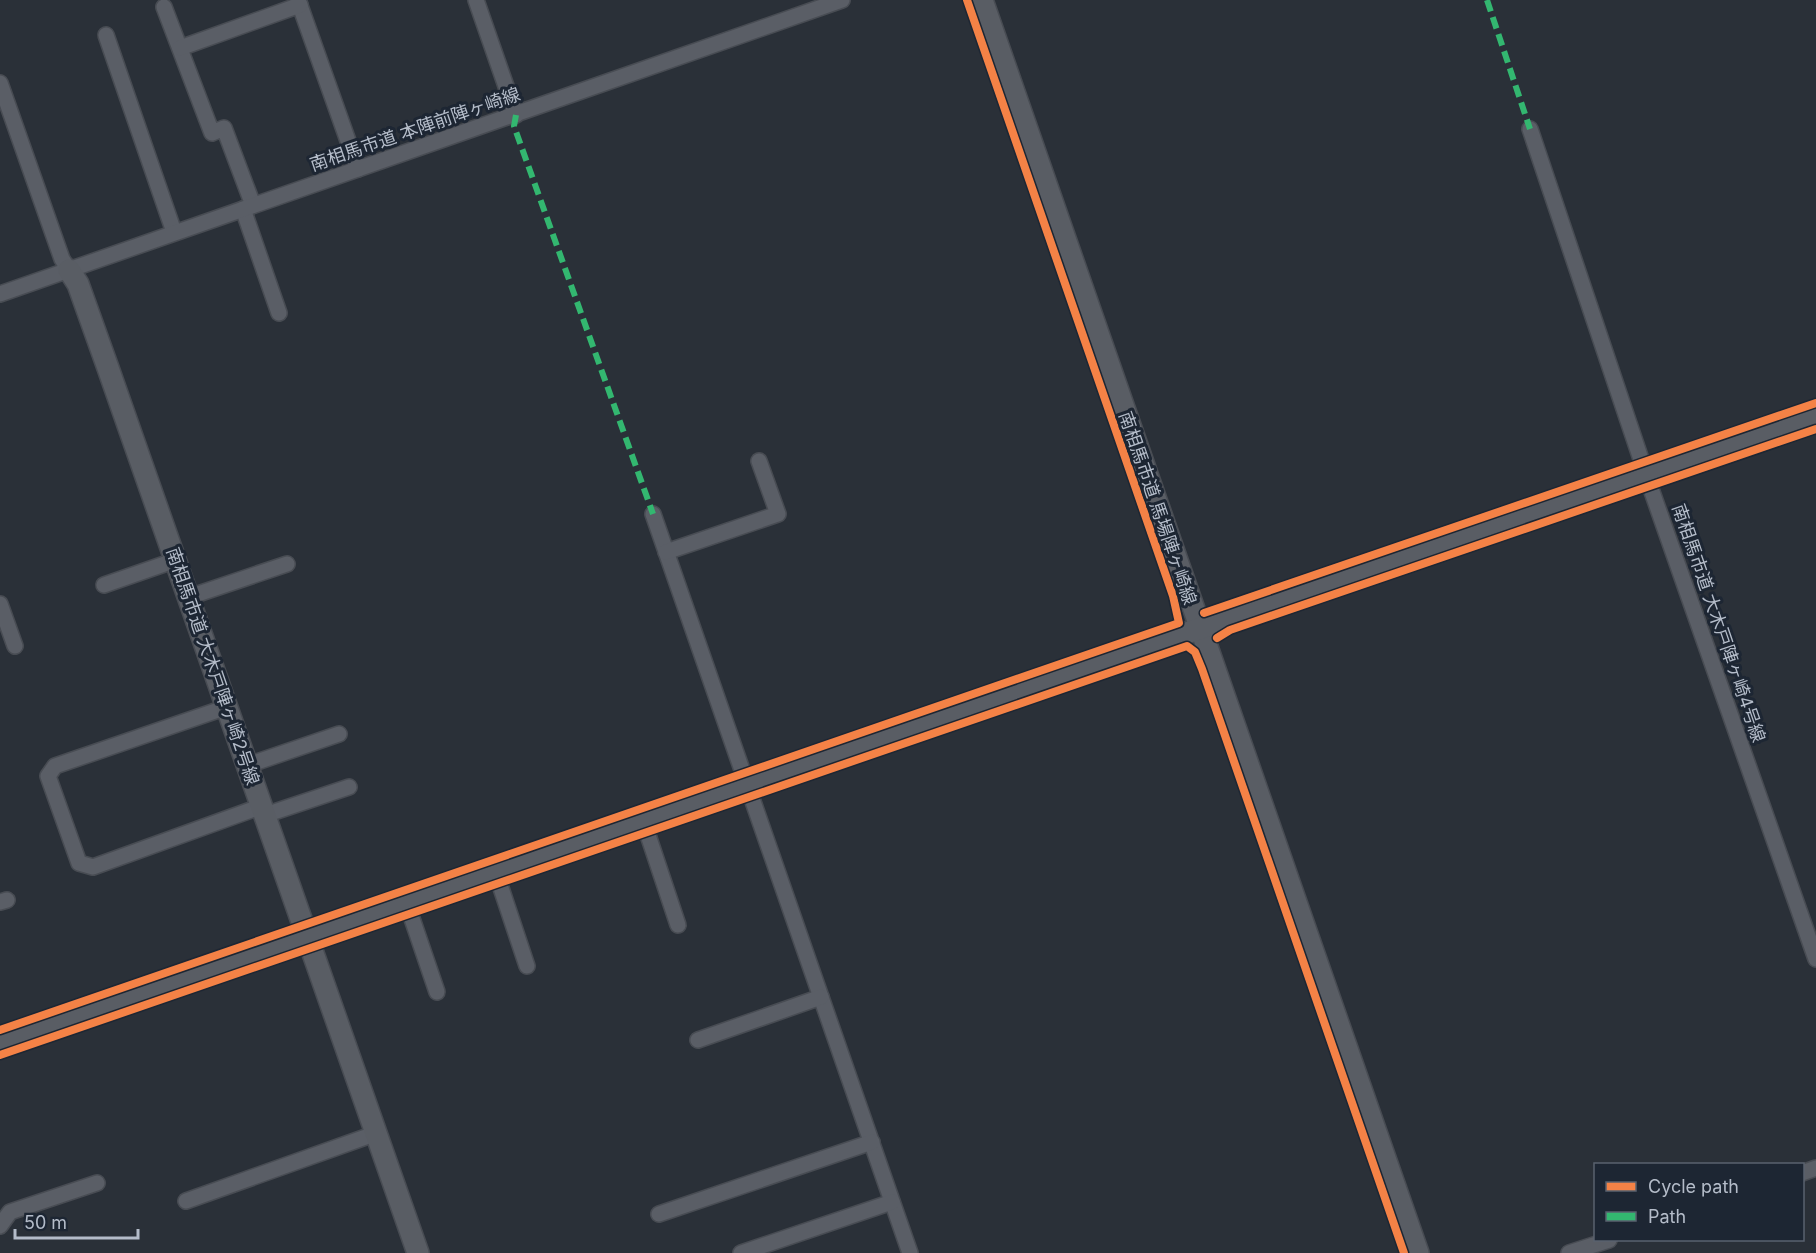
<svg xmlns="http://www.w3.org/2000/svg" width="1816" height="1253" font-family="Inter,'Noto Sans JP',sans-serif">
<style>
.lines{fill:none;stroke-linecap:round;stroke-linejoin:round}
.street-casing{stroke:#484c53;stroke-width:18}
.secondary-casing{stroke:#484c53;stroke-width:24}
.street{stroke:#5a5e66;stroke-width:15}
.secondary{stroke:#595d64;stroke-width:21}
.quiet{stroke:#33b770;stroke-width:6;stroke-dasharray:12 6;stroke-linecap:butt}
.cycleway-casing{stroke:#1d2633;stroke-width:11}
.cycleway{stroke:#f48246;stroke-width:8}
.labels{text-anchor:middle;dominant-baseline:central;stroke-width:6;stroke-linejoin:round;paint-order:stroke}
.street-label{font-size:18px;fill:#b4bcc9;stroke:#1d2633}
</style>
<rect width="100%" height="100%" fill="#2a3038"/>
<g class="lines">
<g class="street-casing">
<g id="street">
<path d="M 298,0 L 358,169"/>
<path d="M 476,0 L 516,115"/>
<path d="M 164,7 L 212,133 L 224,128 L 253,205"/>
<path d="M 106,35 L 174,232"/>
<path d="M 180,48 L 300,5"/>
<path d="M 0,83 L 62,259 L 69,270"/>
<path d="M 1530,129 L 1650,486 L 1816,959"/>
<path d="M 243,209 L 279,313"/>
<path d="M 0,294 L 842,0"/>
<path d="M 653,514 L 910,1253"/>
<path d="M 666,552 L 778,514 L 759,461"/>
<path d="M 104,585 L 176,560"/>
<path d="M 189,597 L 287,564"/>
<path d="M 0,604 L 15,646"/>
<path d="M 227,707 L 55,766 L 48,776 L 79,863 L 93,867 L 262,806"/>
<path d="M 248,765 L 339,734"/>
<path d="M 265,815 L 349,787"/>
<path d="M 643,820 L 678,925"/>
<path d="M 495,870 L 527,966"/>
<path d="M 406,901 L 437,992"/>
<path d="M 0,902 L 7,900"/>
<path d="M 698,1040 L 821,997"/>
<path d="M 1802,1173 L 1816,1168"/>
<path d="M 186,1201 L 377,1133"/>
<path d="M 659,1214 L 872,1142"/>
<path d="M 0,1226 L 10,1212 L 97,1183"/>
<path d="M 741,1253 L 892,1202"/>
<path d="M 1569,1253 L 1609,1240"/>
</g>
</g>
<g class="secondary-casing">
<g id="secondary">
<path d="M 982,0 L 1418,1253"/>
<path d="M 69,270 L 78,284 L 108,368 L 418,1253"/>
<path d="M 0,1042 L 1816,416"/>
</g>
</g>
<use href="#street" class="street"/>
<use href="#secondary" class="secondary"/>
<g class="quiet">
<path d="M 1487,0 L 1530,129"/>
<path d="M 516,115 L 514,126 L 653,514"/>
</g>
<g class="cycleway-casing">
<g id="cycleway">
<path d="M 1204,613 L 1816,403"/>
<path d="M 1217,638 L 1230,630 L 1816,429"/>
<path d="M 0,1030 L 1179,623 L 1173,596 L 967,0"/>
<path d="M 0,1055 L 1187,646 L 1195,652 L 1202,669 L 1404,1253"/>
</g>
</g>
<use href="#cycleway" class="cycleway"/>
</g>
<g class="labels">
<g class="street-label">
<text transform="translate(415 129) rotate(-19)">南相馬市道 本陣前陣ヶ崎線</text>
<text transform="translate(1158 508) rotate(71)">南相馬市道 馬場陣ヶ崎線</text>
<text transform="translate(1719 623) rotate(71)">南相馬市道 大木戸陣ヶ崎4号線</text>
<text transform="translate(213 666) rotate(71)">南相馬市道 大木戸陣ヶ崎2号線</text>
</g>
</g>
<rect x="1594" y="1163" width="210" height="78" fill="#1d2633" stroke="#59626f" stroke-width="1.5"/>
<rect x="1606" y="1182" width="30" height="9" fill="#f48246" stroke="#59626f" stroke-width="1.5"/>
<text x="1648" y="1193" font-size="18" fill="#b4bcc9">Cycle path</text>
<rect x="1606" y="1212" width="30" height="9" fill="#33b770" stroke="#59626f" stroke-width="1.5"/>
<text x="1648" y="1223" font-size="18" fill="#b4bcc9">Path</text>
<path d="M15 1229v9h123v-9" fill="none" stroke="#b4bcc9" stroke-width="3"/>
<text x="24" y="1229" font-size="18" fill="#b4bcc9" stroke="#1d2633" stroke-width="4.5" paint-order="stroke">50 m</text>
</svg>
